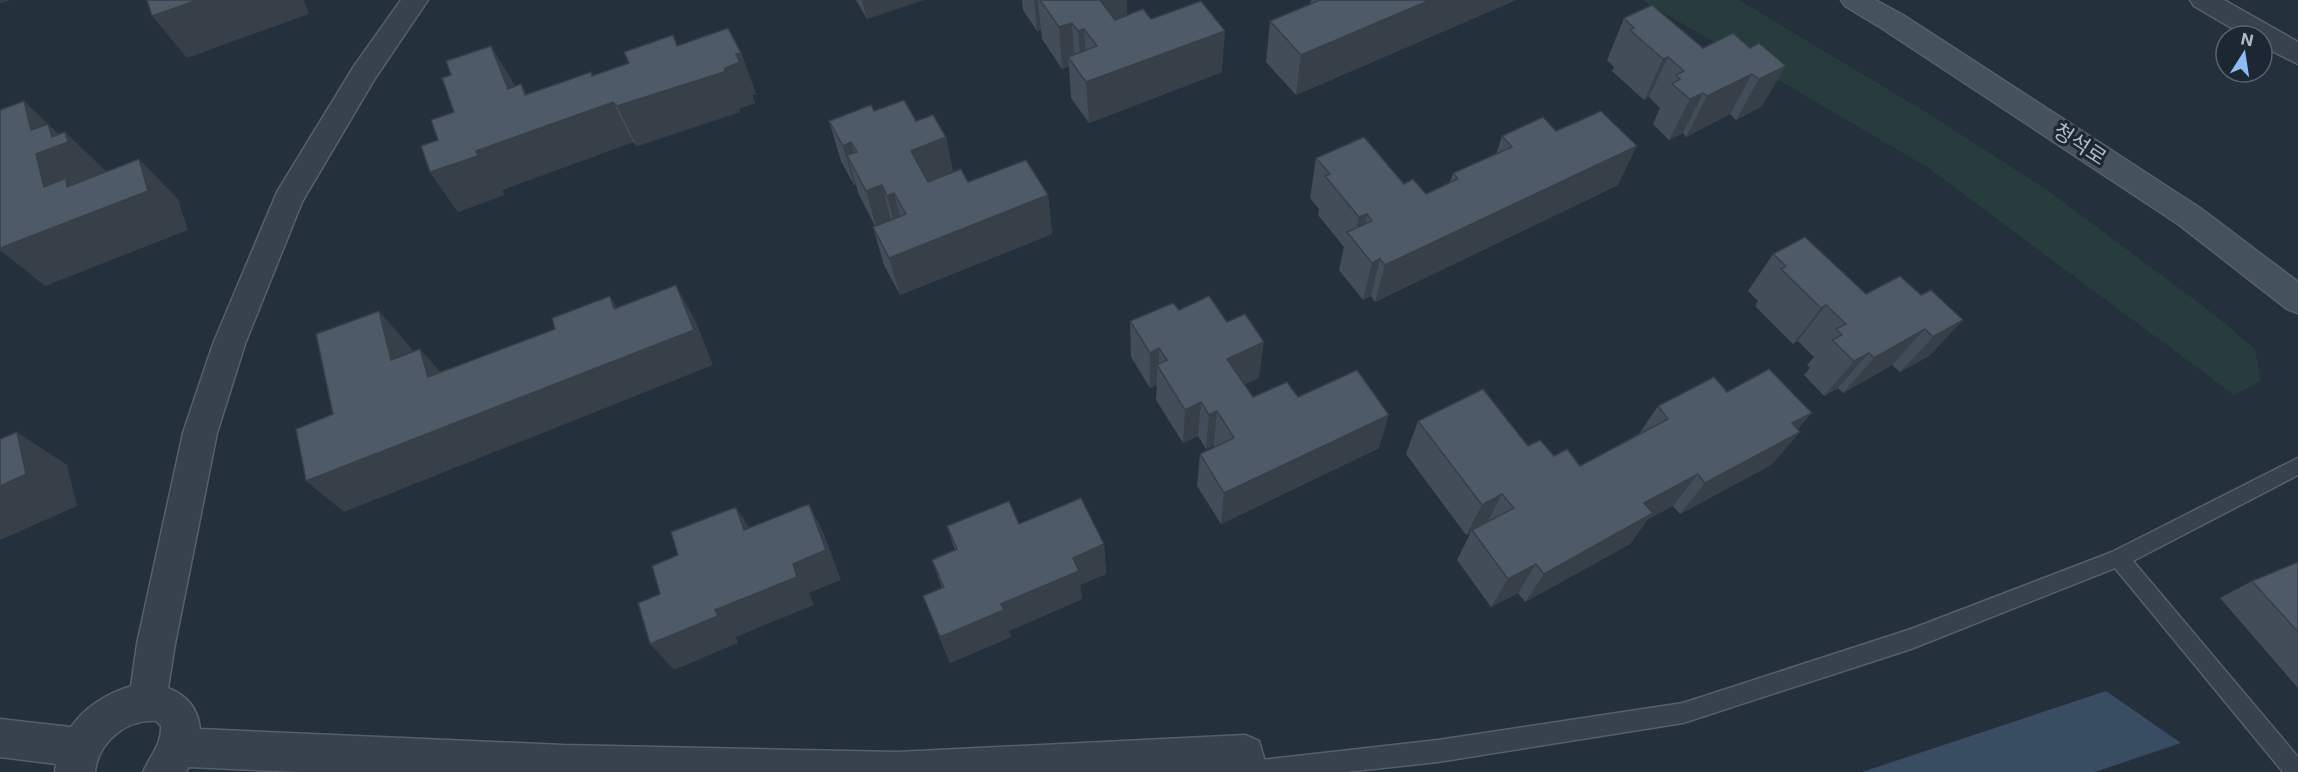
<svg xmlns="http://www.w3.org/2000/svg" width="2298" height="772" font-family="Inter,'Noto Sans KR',sans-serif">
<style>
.green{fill:#273d3d}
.water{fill:#394d62}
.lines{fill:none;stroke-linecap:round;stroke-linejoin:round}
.service-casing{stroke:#565f6a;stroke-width:3}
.minor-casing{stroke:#565f6a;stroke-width:3}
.secondary-casing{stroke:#565f6a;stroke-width:3}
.service{fill:#38424c;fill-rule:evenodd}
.minor{fill:#38424c;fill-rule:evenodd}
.secondary{fill:#46515e;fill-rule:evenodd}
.wall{fill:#434d59}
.shaded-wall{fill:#373f48}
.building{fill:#4e5a67;stroke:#373f48;stroke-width:1.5}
.labels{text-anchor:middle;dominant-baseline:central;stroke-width:6;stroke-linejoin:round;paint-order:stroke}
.street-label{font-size:21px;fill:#b4bcc7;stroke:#1d2731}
</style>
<rect width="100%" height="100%" fill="#24303b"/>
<path class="green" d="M 1642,0 L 1739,0 L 1934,117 L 2050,192 L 2211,312 L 2255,349 L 2261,381 L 2234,395 L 1927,167 Z"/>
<path class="water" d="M 2106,691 L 2181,743 L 2095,772 L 1862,772 Z"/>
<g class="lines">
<g class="service-casing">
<path id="service" d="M 2298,458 L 2298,475 L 2133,561 L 2298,757 L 2298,772 L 2283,772 L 2115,568 L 1911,649 L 1683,723 L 1438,762 L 1346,772 L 1241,772 L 1244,764 L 1252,761 L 1438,740 L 1683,703 L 1911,629 L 2112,552 Z"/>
</g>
<g class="minor-casing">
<g id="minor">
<path d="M 401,0 L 428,0 L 374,80 L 302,202 L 245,344 L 217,433 L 175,644 L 168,688 C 186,695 198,708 200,729 L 563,745 L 897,752 L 1245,735 L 1259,741 L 1268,772 L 298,772 L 189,767 L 186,772 L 143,772 C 150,756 162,744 161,726 L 156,721 C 126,719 98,742 95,772 L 55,772 L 56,764 L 0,757 L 0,719 L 71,727 C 86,706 106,694 131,686 L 137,644 L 183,433 L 213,344 L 277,192 L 354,66 Z"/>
<path d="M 2190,0 L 2224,0 L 2298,42 L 2298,64 L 2262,46 L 2262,36 L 2245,36 L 2194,6 Z"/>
</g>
</g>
<g class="secondary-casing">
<path id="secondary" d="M 1841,0 L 1875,0 L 1903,15 L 2200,208 L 2298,282 L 2298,313 L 2287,309 L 2178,224 L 1883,29 L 1845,6 Z"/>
</g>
<use href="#service" class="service"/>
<use href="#minor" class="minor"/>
<use href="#secondary" class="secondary"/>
</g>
<g class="wall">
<path d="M 856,0 L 923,0 L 867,19 Z"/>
<path d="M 1022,0 L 1127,0 L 1127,15 L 1151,19 L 1222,72 L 1089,123 L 1071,98 L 1069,66 L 1062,69 L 1042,39 L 1041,30 L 1037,31 L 1023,10 Z"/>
<path d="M 1311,0 L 1516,0 L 1296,95 L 1266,62 L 1270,21 L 1310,4 Z"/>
<path d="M 1624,18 L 1703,48 L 1750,48 L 1759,43 L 1762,106 L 1736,120 L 1730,114 L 1686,137 L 1683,133 L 1669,140 L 1653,124 L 1660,108 L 1649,97 L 1644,100 L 1612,71 L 1614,67 L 1607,60 Z"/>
<path d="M 491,46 L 515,86 L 527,94 L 592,76 L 629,63 L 741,53 L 756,94 L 752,95 L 755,103 L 740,108 L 740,112 L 637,146 L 633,142 L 502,190 L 504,195 L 458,212 L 430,172 L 438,140 L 454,112 L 451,75 Z"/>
<path d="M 874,111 L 916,121 L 946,137 L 953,172 L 968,182 L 1048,195 L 1052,234 L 900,295 L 884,265 L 873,227 L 875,226 L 859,195 L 856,185 L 854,185 L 841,161 L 829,121 Z"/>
<path d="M 1556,131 L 1618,185 L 1375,302 L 1371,296 L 1363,300 L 1339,270 L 1344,247 L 1318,215 L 1319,209 L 1310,198 L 1316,158 L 1404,184 L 1426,194 L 1450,182 L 1453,173 L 1496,154 L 1502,136 Z"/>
<path d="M 1773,254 L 1866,294 L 1921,295 L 1963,320 L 1929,356 L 1900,372 L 1892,365 L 1843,393 L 1838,388 L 1824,396 L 1804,375 L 1810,368 L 1807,365 L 1814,357 L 1798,341 L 1793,344 L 1755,306 L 1758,301 L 1748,291 Z"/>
<path d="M 1179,310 L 1259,378 L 1244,384 L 1253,397 L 1298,397 L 1379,448 L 1221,524 L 1197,486 L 1200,454 L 1215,447 L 1214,445 L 1206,449 L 1198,436 L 1183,443 L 1156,400 L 1157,385 L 1150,388 L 1131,357 L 1130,321 Z"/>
<path d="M 1727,392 L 1797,429 L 1800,432 L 1771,465 L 1680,514 L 1673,506 L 1648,519 L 1630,544 L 1525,602 L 1518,593 L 1491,607 L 1457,560 L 1470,534 L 1466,535 L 1406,454 L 1418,421 L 1528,446 L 1580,466 L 1639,434 L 1658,406 Z"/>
<path d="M 1019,524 L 1104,544 L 1106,574 L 1080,585 L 1082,599 L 1009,631 L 1011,637 L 950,663 L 923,596 L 942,588 L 932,560 L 955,550 L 947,526 Z"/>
<path d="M 2298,562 L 2298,688 L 2220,598 L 2252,581 Z"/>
</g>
<g class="shaded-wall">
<path d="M 0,0 L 11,0 L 0,3 Z"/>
<path d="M 198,0 L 304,0 L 309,14 L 187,58 L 152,16 Z"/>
<path d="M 862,0 L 923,0 L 867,19 Z"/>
<path d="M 1034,0 L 1038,0 L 1041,30 L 1037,31 Z"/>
<path d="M 1096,0 L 1127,0 L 1127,24 L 1097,35 Z"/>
<path d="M 1430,0 L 1516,0 L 1296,95 L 1301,55 Z"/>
<path d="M 1072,23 L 1075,64 L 1068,57 L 1069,66 L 1062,69 L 1059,27 Z"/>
<path d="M 1084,29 L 1087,70 L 1081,72 L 1078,31 Z"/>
<path d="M 1225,31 L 1222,72 L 1089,123 L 1086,82 Z"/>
<path d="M 491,46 L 515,87 L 508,89 Z"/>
<path d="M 741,53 L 756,94 L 752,95 L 755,103 L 740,108 L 740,112 L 637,146 L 617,106 Z"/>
<path d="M 1668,57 L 1649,97 L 1644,100 L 1663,59 Z"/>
<path d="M 1786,66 L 1762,106 L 1736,120 L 1759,79 Z"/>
<path d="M 1752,74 L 1730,114 L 1686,137 L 1707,96 Z"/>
<path d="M 521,84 L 545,126 L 613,102 L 633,142 L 502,190 L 504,195 L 458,212 L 430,172 L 476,151 L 525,95 Z"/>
<path d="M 1703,93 L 1683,133 L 1669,140 L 1690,99 Z"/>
<path d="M 24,101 L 68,143 L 65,132 L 107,172 L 139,159 L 178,199 L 188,230 L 45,286 L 0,250 L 0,248 L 44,187 Z"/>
<path d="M 946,137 L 954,177 L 920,190 L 911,151 Z"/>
<path d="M 851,142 L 863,182 L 847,155 L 856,185 L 854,185 L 843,146 Z"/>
<path d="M 1637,146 L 1618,185 L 1375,302 L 1385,265 Z"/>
<path d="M 882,185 L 892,224 L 877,230 L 866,191 Z"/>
<path d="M 894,193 L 904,232 L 897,234 L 887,196 Z"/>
<path d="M 1048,195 L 1052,234 L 900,295 L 889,258 Z"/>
<path d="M 1367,214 L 1360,248 L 1354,241 L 1359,217 Z"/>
<path d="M 1380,259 L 1371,296 L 1363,300 L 1372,263 Z"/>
<path d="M 676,285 L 696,322 L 713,365 L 344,512 L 306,481 Z"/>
<path d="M 610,296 L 632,333 L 614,309 Z"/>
<path d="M 1826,305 L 1798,341 L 1793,344 L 1821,308 Z"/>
<path d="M 379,311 L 411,348 L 423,395 L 391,360 Z"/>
<path d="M 1963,320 L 1929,356 L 1900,372 L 1933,337 Z"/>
<path d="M 1925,329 L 1892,365 L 1843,393 L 1874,358 Z"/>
<path d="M 1264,342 L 1259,378 L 1223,394 L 1227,359 Z"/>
<path d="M 1159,348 L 1159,369 L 1157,365 L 1157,385 L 1150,388 L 1150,353 Z"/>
<path d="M 420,349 L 451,384 L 428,377 Z"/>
<path d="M 1869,353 L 1838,388 L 1824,396 L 1854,361 Z"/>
<path d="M 1201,402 L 1198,436 L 1183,443 L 1185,410 Z"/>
<path d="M 1217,411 L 1214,445 L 1206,449 L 1209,415 Z"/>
<path d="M 1812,413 L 1792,436 L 1800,432 L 1771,465 L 1680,514 L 1705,483 L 1792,423 Z"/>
<path d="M 1389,415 L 1379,448 L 1221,524 L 1224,493 Z"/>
<path d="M 17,432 L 67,465 L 77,506 L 0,540 L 0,486 Z"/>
<path d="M 1698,474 L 1673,506 L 1648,519 L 1630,544 L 1525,602 L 1544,574 L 1644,503 Z"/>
<path d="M 1502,494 L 1486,525 L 1472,530 L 1470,534 L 1466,535 L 1482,505 Z"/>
<path d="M 809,504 L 824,534 L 841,580 L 809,593 L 814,605 L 736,637 L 738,643 L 674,670 L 650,644 L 715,610 L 793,564 Z"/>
<path d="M 736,507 L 755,537 L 744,530 Z"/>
<path d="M 1104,544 L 1106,574 L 1080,585 L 1082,599 L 1009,631 L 1011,637 L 950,663 L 940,637 L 1001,604 L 1073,558 Z"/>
<path d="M 1536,564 L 1518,593 L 1491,607 L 1508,579 Z"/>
</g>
<g class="building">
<path d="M 147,0 L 198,0 L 152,16 Z"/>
<path d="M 1040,0 L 1100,0 L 1115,20 L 1143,9 L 1151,19 L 1201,1 L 1225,31 L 1086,82 L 1068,57 L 1097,46 L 1084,29 L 1078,31 L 1072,23 L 1059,27 Z"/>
<path d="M 1320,0 L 1430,0 L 1301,55 L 1270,21 Z"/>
<path d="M 1652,5 L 1703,48 L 1733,33 L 1750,48 L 1759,43 L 1786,66 L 1759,79 L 1752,74 L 1707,96 L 1703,93 L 1690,99 L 1672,84 L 1680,79 L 1676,75 L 1684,71 L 1668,57 L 1663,59 L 1630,30 L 1634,28 L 1624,18 Z"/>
<path d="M 728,28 L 741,53 L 736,54 L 740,62 L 725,68 L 724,72 L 617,106 L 613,102 L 476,151 L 478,156 L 430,172 L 421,146 L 438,140 L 431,120 L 454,112 L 442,78 L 451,75 L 446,61 L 491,46 L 508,89 L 521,84 L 525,95 L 591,72 L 592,76 L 629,63 L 624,52 L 673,35 L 677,46 Z"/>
<path d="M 904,100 L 916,121 L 933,115 L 946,137 L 911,151 L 928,182 L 961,169 L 968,182 L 1026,160 L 1048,195 L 889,258 L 873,227 L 906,214 L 894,193 L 887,196 L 882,185 L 866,191 L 847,155 L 857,152 L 851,142 L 843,146 L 829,121 L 871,105 L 874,111 Z"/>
<path d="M 24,101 L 31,130 L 48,124 L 52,137 L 65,132 L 68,142 L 36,154 L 44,187 L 66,178 L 67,187 L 139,159 L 148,191 L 0,248 L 0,110 Z"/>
<path d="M 1601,111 L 1637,146 L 1385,265 L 1380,259 L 1372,263 L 1347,232 L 1372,221 L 1367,214 L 1359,217 L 1325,176 L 1330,174 L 1316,158 L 1364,137 L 1404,184 L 1413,179 L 1426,194 L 1458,179 L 1453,173 L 1512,147 L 1502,136 L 1543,117 L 1556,131 Z"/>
<path d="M 1805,237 L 1866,294 L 1900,276 L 1921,295 L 1931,290 L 1963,320 L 1933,337 L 1925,329 L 1874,358 L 1869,353 L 1854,361 L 1832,340 L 1842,335 L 1836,329 L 1846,324 L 1826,305 L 1821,308 L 1781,269 L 1786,266 L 1773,254 Z"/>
<path d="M 676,285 L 694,330 L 306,481 L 296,429 L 333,414 L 316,334 L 379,311 L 391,360 L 420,349 L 428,377 L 555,329 L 552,318 L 610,296 L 614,309 Z"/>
<path d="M 1209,296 L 1227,322 L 1245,314 L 1264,342 L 1227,359 L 1253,397 L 1287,382 L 1298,397 L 1357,370 L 1389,415 L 1224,493 L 1200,454 L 1234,438 L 1217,411 L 1209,415 L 1201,402 L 1185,410 L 1157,365 L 1167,360 L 1159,348 L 1150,353 L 1130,321 L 1173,303 L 1179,310 Z"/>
<path d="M 1769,369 L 1812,413 L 1792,423 L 1800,432 L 1705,483 L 1698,474 L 1644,503 L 1653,513 L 1544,574 L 1536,564 L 1508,579 L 1472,530 L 1514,508 L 1502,494 L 1482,505 L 1418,421 L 1483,389 L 1528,446 L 1540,440 L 1554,456 L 1567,449 L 1580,466 L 1668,419 L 1658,406 L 1714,377 L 1727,392 Z"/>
<path d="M 17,432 L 26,474 L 0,486 L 0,439 Z"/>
<path d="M 1081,498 L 1104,544 L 1073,558 L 1079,571 L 1001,604 L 1004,610 L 940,637 L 923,596 L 944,587 L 932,560 L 957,549 L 947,526 L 1009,501 L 1019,524 Z"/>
<path d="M 809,504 L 826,550 L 793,564 L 797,577 L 715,610 L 718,616 L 650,644 L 638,603 L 660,594 L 652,566 L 678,555 L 671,532 L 736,507 L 744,530 Z"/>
<path d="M 2298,562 L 2298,632 L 2252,581 Z"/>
</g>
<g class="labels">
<g class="street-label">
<text transform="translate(2080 144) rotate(33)">청석로</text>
</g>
</g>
<g transform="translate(2244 54) rotate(12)"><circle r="28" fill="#1d2731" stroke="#59636d" stroke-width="1.5"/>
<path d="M0-4.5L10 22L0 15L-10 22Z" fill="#8dbbf3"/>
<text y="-9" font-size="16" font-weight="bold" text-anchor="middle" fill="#b4bcc7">N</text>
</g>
</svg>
